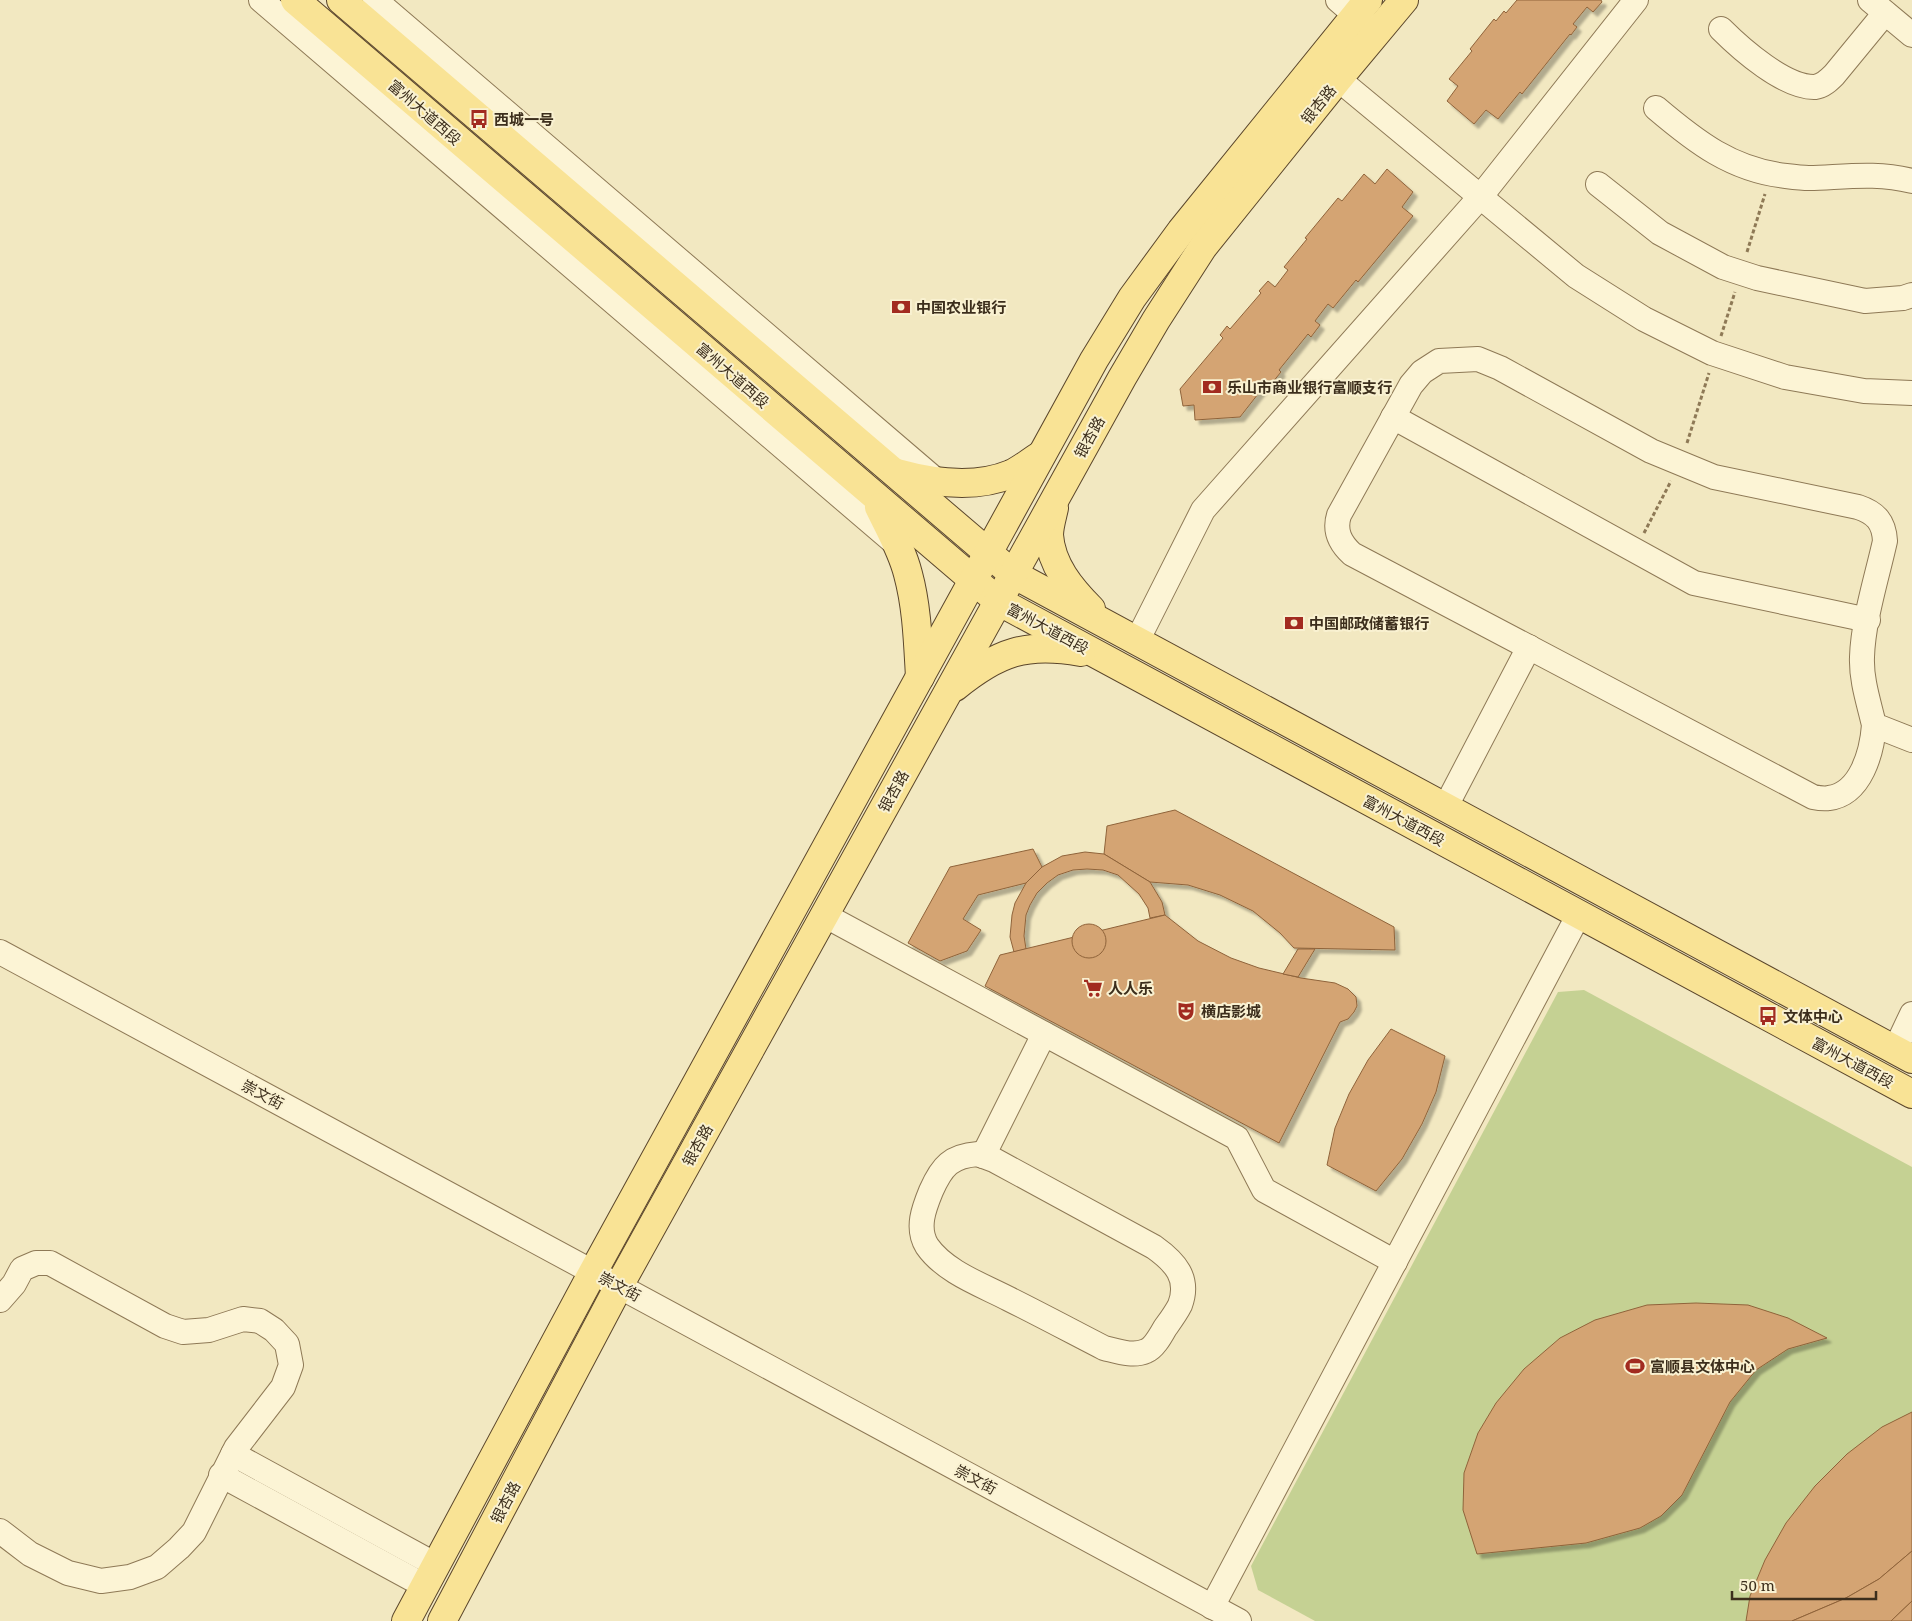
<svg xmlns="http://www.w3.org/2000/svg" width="1912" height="1621" font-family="'Noto Serif','Noto Sans SC',serif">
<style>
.green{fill:#c5d193}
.building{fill:#d4a473;stroke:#8f633a;filter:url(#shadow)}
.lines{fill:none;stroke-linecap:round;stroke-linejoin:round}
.minor-casing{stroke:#8e7956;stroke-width:26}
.major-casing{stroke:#5b462b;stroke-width:30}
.path{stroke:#8e7956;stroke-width:3;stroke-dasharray:4 2.5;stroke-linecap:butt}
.minor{stroke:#fcf4d5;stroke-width:24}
.major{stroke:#f9e395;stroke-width:28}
.labels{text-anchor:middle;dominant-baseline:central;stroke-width:4;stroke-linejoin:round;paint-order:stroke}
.street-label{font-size:15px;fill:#3c2e1c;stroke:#f9f1d1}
.poi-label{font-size:15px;font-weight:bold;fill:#3c2e1c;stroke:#f9f1d1;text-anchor:start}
</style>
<defs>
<filter id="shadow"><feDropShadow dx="4.5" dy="4.5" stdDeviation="1" flood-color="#0004"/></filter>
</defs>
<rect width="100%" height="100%" fill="#f2e8c1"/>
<path class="green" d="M 1584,990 L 1912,1167 L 1912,1621 L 1315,1621 L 1258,1590 L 1251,1566 L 1558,992 Z"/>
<g class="building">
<path d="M 1517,0 L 1601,0 L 1602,2 L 1593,12 L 1587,7 L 1573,24 L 1577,27 L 1571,35 L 1570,34 L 1522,94 L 1520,92 L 1498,119 L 1486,110 L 1474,124 L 1447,101 L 1458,86 L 1449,79 L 1472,51 L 1470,49 L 1494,19 L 1496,21 L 1504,11 L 1506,13 Z"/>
<path d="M 1387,169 L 1413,192 L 1402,207 L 1413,216 L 1358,282 L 1356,280 L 1333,308 L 1328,304 L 1315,321 L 1320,325 L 1311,337 L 1308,334 L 1279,370 L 1281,372 L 1272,383 L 1269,380 L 1240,417 L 1195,420 L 1194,405 L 1183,406 L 1180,389 L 1223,338 L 1220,335 L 1227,326 L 1230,329 L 1261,293 L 1259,291 L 1268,281 L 1275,287 L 1288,270 L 1284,267 L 1307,239 L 1305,238 L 1338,198 L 1342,201 L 1364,174 L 1375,184 Z"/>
<path d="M 1175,810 L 1394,927 L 1395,950 L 1294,948 L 1280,933 L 1253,911 L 1220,895 L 1188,885 L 1150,882 L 1104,854 L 1107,826 Z"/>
<path d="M 1033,849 L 1042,867 L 1026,883 L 978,895 L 963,919 L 981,930 L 967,951 L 940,961 L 908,943 L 950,867 Z"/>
<path d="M 1085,852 L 1104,854 L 1150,882 L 1162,902 L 1165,915 L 1150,918 L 1148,908 L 1139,894 L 1118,875 L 1103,870 L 1087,869 L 1073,870 L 1058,875 L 1047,883 L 1037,893 L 1030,905 L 1026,915 L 1024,936 L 1026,949 L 1014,952 L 1010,937 L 1012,915 L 1015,903 L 1026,883 L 1042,867 L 1062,856 Z"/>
<path d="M 1165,915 L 1198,941 L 1231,958 L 1259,968 L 1301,978 L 1335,983 L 1348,989 L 1356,997 L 1357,1006 L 1354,1012 L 1348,1019 L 1340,1022 L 1279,1143 L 985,986 L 1000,955 Z"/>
<circle cx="1089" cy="941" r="17"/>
<path d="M 1298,949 L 1315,949 L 1298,977 L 1283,974 Z"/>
<path d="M 1391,1029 L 1445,1056 L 1436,1092 L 1422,1124 L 1402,1159 L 1376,1191 L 1327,1165 L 1335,1128 L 1349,1094 L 1368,1060 Z"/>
<path d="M 1696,1303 L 1748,1305 L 1788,1318 L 1827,1338 L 1788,1349 L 1756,1370 L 1730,1402 L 1682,1495 L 1661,1516 L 1640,1528 L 1586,1543 L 1477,1554 L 1463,1510 L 1464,1473 L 1478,1433 L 1496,1403 L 1524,1369 L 1560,1338 L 1595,1320 L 1647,1305 Z"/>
<path d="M 1912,1412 L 1912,1551 L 1879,1579 L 1846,1598 L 1792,1621 L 1746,1621 L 1750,1596 L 1765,1560 L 1786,1523 L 1815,1486 L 1847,1454 L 1882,1427 Z"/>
<path d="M 1912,1551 L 1912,1601 L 1891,1621 L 1792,1621 L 1846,1598 L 1879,1579 Z"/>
<path d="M 1912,1601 L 1912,1621 L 1891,1621 Z"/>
</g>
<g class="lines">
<g class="minor-casing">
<g id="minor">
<path d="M 261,0 L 896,544"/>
<path d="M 375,0 L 938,482"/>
<path d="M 1338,0 L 1369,27"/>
<path d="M 1870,0 L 1912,35"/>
<path d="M 1721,29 C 1741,49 1785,88 1815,87 C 1823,86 1829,80 1834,75 L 1885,13"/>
<path d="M 1338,79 L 1576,276 L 1644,319 L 1712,353 L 1785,377 L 1864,391 L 1912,393"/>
<path d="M 1656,108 C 1696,142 1732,170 1786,176 C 1794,177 1802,178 1809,178 C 1845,177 1877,172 1912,181"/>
<path d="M 1598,184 L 1660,233 L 1723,267 L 1757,278 L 1865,301 L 1903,298 L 1912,295"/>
<path d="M 1393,417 L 1694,583 L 1868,620"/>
<path d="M 1137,641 L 1203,510 L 1481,196 L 1636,0"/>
<path d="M 1874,725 C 1869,703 1861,680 1862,657 C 1863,621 1877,577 1885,541 C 1884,522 1876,513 1858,507 L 1714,477 L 1651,451 L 1500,368 L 1478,359 L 1439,361 L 1422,372 L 1411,385 L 1339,515 C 1334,531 1340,543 1352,554 L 1813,797 C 1818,798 1824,799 1829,798 C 1861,794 1872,752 1874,725 L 1912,740"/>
<path d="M 1445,808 L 1529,647"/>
<path d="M 824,915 L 1237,1138 L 1264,1190 L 1395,1262"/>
<path d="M 0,952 L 1239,1621"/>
<path d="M 1895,1050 L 1912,1014"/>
<path d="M 978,1154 L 994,1160 L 1154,1247 C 1175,1262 1190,1278 1180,1305 C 1176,1313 1170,1321 1165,1328 C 1161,1335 1154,1348 1146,1351 C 1133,1357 1117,1351 1104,1348 C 1073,1332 1041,1315 1009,1299 C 982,1285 945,1272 927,1246 C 916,1228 924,1208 931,1191 C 942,1166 951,1156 978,1154 Z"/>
<path d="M 983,1156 L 1044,1034"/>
<path d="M 0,1300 L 14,1284 L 22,1269 L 36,1263 L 50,1263 L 165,1326 L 183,1332 L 209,1330 L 243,1319 L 260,1321 L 274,1330 L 287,1344 L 291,1365 L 283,1387 L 236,1448 L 194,1532 L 179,1548 L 157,1567 L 130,1577 L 101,1581 L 68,1573 L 30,1554 L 0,1531"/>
<path d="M 233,1454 L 436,1565"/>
<path d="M 221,1475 L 425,1586"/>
<path d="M 1212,1607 L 1579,914"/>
</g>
</g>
<g class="major-casing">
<g id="major">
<path d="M 295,0 L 998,601 L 1912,1094"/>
<path d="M 341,0 L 1013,574 L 1912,1059"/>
<path d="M 897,473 C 933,483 975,489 1011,474 C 1022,469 1031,461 1041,455"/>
<path d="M 879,507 C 889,528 902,550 908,574 C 917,607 918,643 920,677"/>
<path d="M 1054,508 C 1052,517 1049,527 1049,535 C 1051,565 1071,589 1091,609"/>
<path d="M 955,687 C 998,652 1026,642 1081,652"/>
<path d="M 406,1621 L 593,1272 L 1094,360 L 1132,298 L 1181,231 L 1368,0"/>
<path d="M 442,1621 L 619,1286 L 1122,378 L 1156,320 L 1203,247 L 1338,79 L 1404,0"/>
</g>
</g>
<g class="path">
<path d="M 1747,252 L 1765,194"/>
<path d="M 1721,336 L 1735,292"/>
<path d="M 1687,443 L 1709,373"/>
<path d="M 1644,533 L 1671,481"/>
</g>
<use href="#minor" class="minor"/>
<use href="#major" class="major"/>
</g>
<defs>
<g id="bus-bare" transform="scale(1.5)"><path d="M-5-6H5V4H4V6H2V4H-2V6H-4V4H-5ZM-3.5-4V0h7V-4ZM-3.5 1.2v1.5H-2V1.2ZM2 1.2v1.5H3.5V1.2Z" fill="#a22b20" stroke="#f9f1d1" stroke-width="2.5" paint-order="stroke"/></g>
<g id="bank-bare" transform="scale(1.5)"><path d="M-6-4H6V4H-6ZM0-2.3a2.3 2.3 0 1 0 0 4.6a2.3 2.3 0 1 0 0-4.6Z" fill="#a22b20" stroke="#f9f1d1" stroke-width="2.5" paint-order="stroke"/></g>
<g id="supermarket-bare" transform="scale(1.5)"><path d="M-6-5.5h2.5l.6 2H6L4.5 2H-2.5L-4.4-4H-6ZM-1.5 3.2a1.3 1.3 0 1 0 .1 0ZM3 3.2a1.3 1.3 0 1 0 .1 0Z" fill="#a22b20" stroke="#f9f1d1" stroke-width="2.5" paint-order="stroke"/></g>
<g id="theatre-bare" transform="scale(1.5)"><path d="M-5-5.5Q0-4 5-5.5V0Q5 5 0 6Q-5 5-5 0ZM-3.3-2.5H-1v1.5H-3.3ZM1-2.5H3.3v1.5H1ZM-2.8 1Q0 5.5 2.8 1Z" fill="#a22b20" stroke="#f9f1d1" stroke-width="2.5" paint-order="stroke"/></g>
<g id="stadium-bare" transform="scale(1.5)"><path d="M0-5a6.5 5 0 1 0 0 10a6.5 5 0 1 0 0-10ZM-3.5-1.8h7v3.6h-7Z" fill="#a22b20" stroke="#f9f1d1" stroke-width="2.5" paint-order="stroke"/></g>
</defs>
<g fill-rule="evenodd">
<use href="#bus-bare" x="479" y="119"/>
<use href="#bank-bare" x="901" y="307"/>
<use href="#bank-bare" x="1212" y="387"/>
<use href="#bank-bare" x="1294" y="623"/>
<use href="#supermarket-bare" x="1093" y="988"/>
<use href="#theatre-bare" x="1186" y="1011"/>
<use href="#bus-bare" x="1768" y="1016"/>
<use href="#stadium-bare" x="1635" y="1366"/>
</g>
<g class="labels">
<g class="street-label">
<text transform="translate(1318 104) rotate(-51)">银杏路</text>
<text transform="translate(425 112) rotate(41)">富州大道西段</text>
<text transform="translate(733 375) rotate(41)">富州大道西段</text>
<text transform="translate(1089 437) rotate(-61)">银杏路</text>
<text transform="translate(1048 628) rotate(28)">富州大道西段</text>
<text transform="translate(893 791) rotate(-61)">银杏路</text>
<text transform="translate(1404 820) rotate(28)">富州大道西段</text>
<text transform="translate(1853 1062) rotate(28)">富州大道西段</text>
<text transform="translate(263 1094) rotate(28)">崇文街</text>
<text transform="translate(697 1145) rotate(-61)">银杏路</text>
<text transform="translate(620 1286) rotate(28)">崇文街</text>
<text transform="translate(976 1479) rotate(28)">崇文街</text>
<text transform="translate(505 1502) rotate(-62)">银杏路</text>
</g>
<g class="poi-label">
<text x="494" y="119">西城一号</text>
<text x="916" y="307">中国农业银行</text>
<text x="1227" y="387">乐山市商业银行富顺支行</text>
<text x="1309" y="623">中国邮政储蓄银行</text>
<text x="1108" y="988">人人乐</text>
<text x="1201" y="1011">横店影城</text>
<text x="1783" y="1016">文体中心</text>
<text x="1650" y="1366">富顺县文体中心</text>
</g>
</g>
<path d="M1732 1591v8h144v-8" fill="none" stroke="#3c2e1c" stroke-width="2.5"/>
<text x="1740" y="1591" font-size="15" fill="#3c2e1c" stroke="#f9f1d1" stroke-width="4" paint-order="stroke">50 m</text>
</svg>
